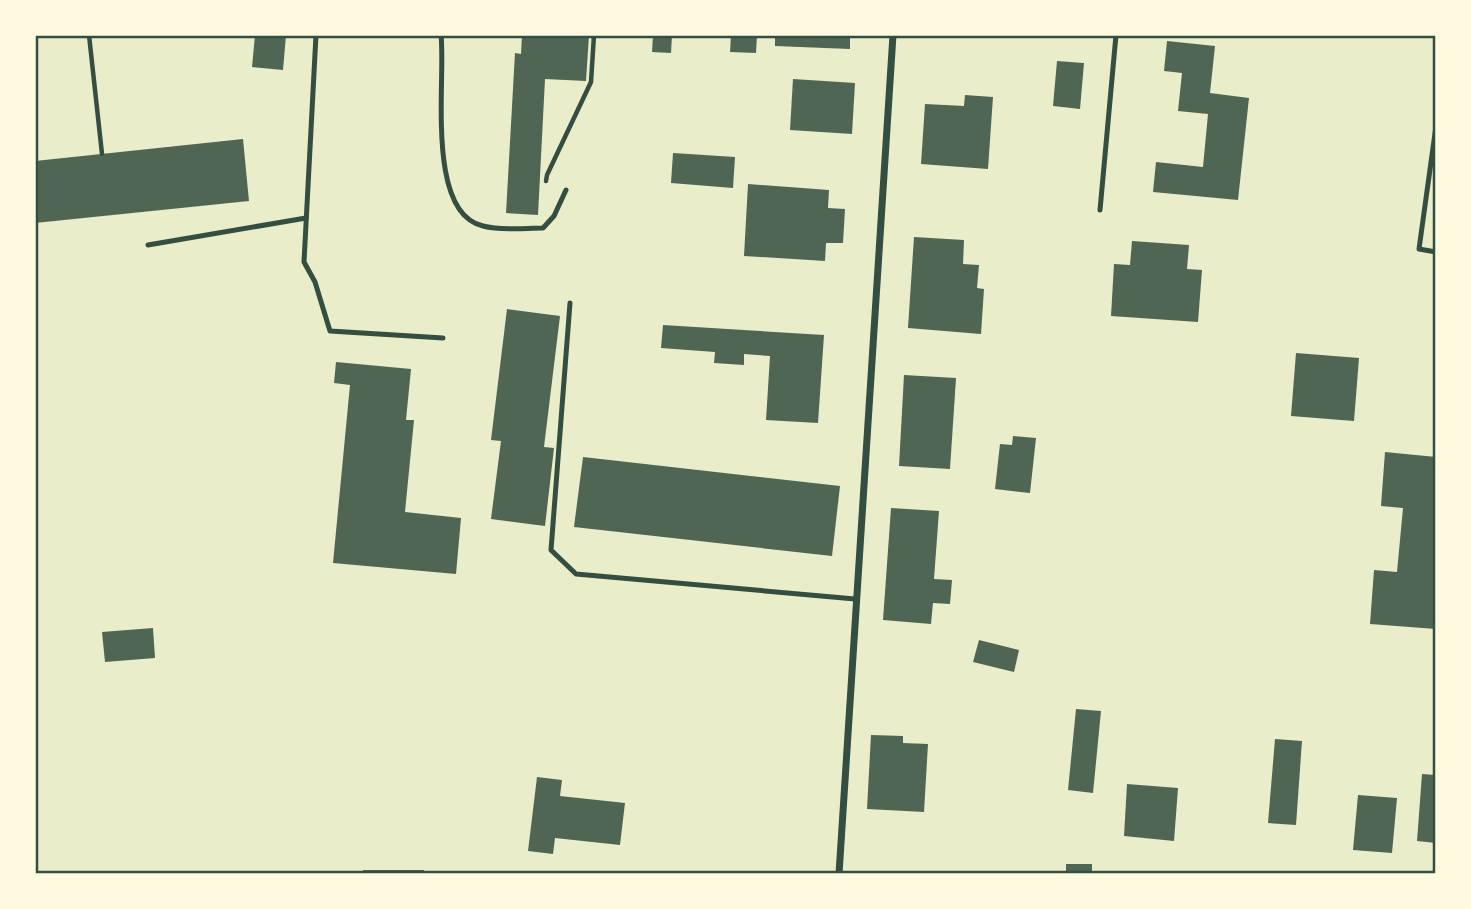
<svg xmlns="http://www.w3.org/2000/svg" width="1471" height="909" font-family="Lato,sans-serif">
<style>
.building{fill:#4f6655}
.lines{fill:none;stroke-linecap:round;stroke-linejoin:round}
.path{stroke:#344e41;stroke-width:4.5}
.service{stroke:#344e41;stroke-width:5}
.minor{stroke:#344e41;stroke-width:7}
.neatline{fill:none;stroke:#344e41;stroke-width:2.5}
</style>
<rect width="100%" height="100%" fill="#e9edc9"/>
<g class="building">
<path d="M 255,35 L 286,35 L 283,70 L 252,67 Z"/>
<path d="M 522,35 L 589,35 L 586,81 L 545,79 L 538,215 L 506,213 L 515,53 L 521,54 Z"/>
<path d="M 653,35 L 672,35 L 671,53 L 652,52 Z"/>
<path d="M 731,35 L 757,35 L 756,53 L 730,52 Z"/>
<path d="M 775,35 L 850,35 L 850,49 L 775,46 Z"/>
<path d="M 1167,41 L 1215,46 L 1210,93 L 1249,98 L 1238,200 L 1153,192 L 1156,162 L 1203,167 L 1208,114 L 1178,111 L 1182,73 L 1164,71 Z"/>
<path d="M 1057,61 L 1084,63 L 1080,109 L 1053,106 Z"/>
<path d="M 793,79 L 855,83 L 852,134 L 790,130 Z"/>
<path d="M 965,95 L 993,97 L 988,169 L 921,164 L 925,104 L 964,106 Z"/>
<path d="M 243,139 L 249,201 L 35,223 L 35,161 Z"/>
<path d="M 673,153 L 735,157 L 733,188 L 671,183 Z"/>
<path d="M 748,184 L 829,190 L 828,208 L 845,209 L 843,243 L 826,243 L 825,261 L 744,256 Z"/>
<path d="M 914,237 L 964,240 L 963,264 L 979,265 L 977,288 L 984,289 L 981,334 L 908,328 Z"/>
<path d="M 1132,241 L 1189,245 L 1187,269 L 1202,270 L 1198,322 L 1111,316 L 1114,264 L 1130,265 Z"/>
<path d="M 507,309 L 560,316 L 544,447 L 554,448 L 545,526 L 491,519 L 501,441 L 491,440 Z"/>
<path d="M 663,325 L 824,335 L 818,423 L 766,420 L 770,356 L 744,354 L 744,365 L 714,363 L 715,352 L 661,348 Z"/>
<path d="M 1296,353 L 1359,358 L 1354,421 L 1291,416 Z"/>
<path d="M 336,362 L 411,369 L 406,420 L 414,420 L 405,512 L 461,518 L 456,574 L 333,563 L 350,385 L 334,383 Z"/>
<path d="M 904,375 L 956,378 L 950,469 L 899,466 Z"/>
<path d="M 1013,436 L 1036,438 L 1030,493 L 995,489 L 1000,444 L 1012,445 Z"/>
<path d="M 1385,452 L 1436,457 L 1436,629 L 1370,624 L 1374,570 L 1397,572 L 1403,508 L 1381,506 Z"/>
<path d="M 583,457 L 840,486 L 832,556 L 574,527 Z"/>
<path d="M 891,508 L 939,511 L 934,579 L 952,580 L 950,604 L 933,603 L 931,624 L 883,620 Z"/>
<path d="M 153,628 L 155,658 L 105,662 L 102,632 Z"/>
<path d="M 979,640 L 1019,650 L 1014,672 L 973,662 Z"/>
<path d="M 1076,709 L 1101,711 L 1093,793 L 1068,790 Z"/>
<path d="M 871,735 L 903,736 L 903,743 L 928,744 L 924,812 L 867,809 Z"/>
<path d="M 1275,739 L 1302,741 L 1296,825 L 1268,823 Z"/>
<path d="M 1422,774 L 1436,775 L 1436,843 L 1417,841 Z"/>
<path d="M 537,777 L 562,780 L 560,796 L 625,803 L 620,845 L 555,838 L 553,854 L 528,851 Z"/>
<path d="M 1127,784 L 1178,788 L 1174,841 L 1124,836 Z"/>
<path d="M 1358,795 L 1397,798 L 1392,853 L 1353,850 Z"/>
<rect x="1066" y="864" width="26" height="10"/>
<rect x="363" y="870" width="61" height="4"/>
</g>
<g class="lines">
<g class="path">
<path d="M 89,35 L 102,154"/>
<path d="M 546,181 L 547,175 L 591,82 L 594,35"/>
</g>
<g class="service">
<path d="M 316,35 L 304,262 L 315,282 L 330,331 L 443,338"/>
<path d="M 441,35 C 446,79 425,213 483,226 C 502,231 525,228 543,228 L 554,216 L 566,190"/>
<path d="M 1436,126 L 1419,249 L 1436,252"/>
<path d="M 1100,210 L 1116,35"/>
<path d="M 148,245 L 306,218"/>
<path d="M 570,303 L 551,550 L 576,574 L 855,599"/>
</g>
<path class="minor" d="M 839,874 L 893,35"/>
</g>
<rect width="1471" height="909" fill="none" stroke="#fefae0" stroke-width="74"/>
<rect x="37" y="37" width="1397" height="835" class="neatline"/>
</svg>
